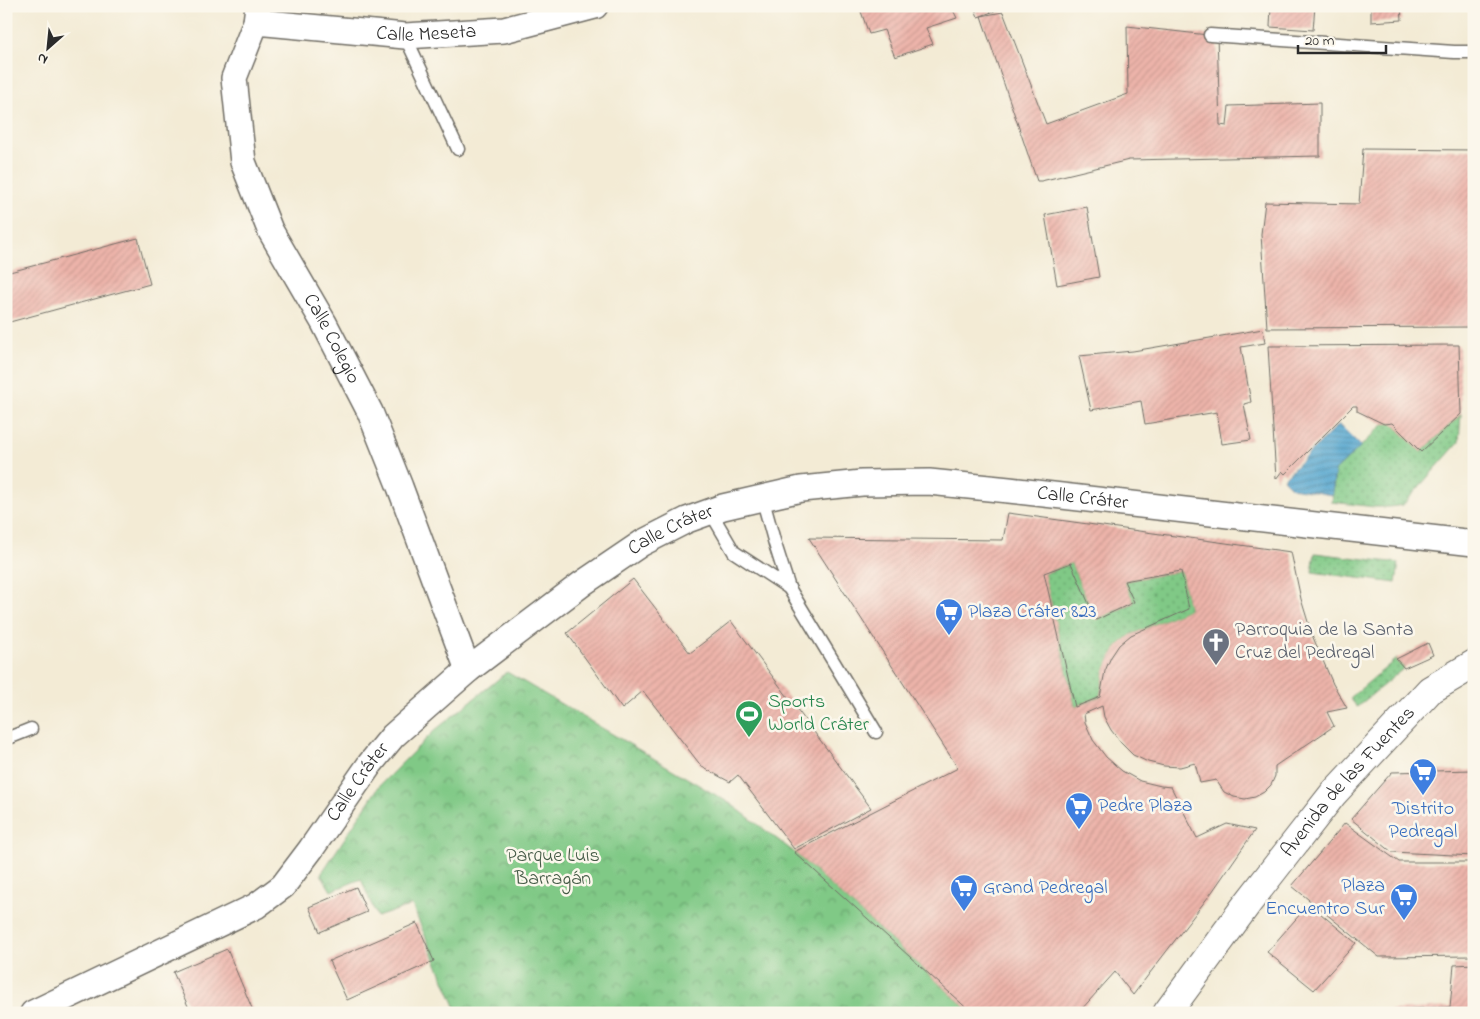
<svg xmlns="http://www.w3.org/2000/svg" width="1480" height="1019" font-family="'Indie Flower',sans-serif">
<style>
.park{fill:url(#park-crowns);stroke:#567a58}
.garden{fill:url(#garden-dots);stroke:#567a58}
.water{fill:url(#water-rules);stroke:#40687d}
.building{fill:url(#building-hatch);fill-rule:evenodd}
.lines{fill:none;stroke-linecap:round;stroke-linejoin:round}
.service-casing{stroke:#716e66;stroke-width:15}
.minor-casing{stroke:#716e66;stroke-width:28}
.tertiary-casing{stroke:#716e66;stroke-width:30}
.service{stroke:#fff;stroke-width:12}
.minor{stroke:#fff;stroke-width:25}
.tertiary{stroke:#fff;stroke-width:28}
.labels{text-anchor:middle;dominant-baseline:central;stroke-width:5;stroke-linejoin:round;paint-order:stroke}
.street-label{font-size:20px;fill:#2b2b2b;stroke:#fbf7ec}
.shop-label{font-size:20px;fill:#366cbe;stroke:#fbf7ec;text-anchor:start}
.worship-label{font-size:20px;fill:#5b616d;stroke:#fbf7ec;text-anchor:start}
.leisure-label{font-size:20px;fill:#27864d;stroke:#fbf7ec;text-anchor:start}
.park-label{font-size:20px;fill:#445a46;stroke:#fbf7ec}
</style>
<defs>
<pattern id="park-crowns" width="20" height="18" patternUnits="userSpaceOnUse" patternTransform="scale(1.25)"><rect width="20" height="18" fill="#80c986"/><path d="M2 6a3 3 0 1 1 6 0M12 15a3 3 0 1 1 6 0" fill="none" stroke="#69a36e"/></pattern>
<pattern id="garden-dots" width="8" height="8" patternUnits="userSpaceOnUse" patternTransform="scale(1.25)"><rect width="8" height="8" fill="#80c986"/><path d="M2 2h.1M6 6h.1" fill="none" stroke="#69a36e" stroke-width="1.8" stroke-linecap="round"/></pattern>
<pattern id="water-rules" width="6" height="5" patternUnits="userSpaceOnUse" patternTransform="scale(1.25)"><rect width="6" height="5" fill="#54a6cf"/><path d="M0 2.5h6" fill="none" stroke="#4687a8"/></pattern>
<pattern id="building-hatch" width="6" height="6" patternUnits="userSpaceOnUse" patternTransform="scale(1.25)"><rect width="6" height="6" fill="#edb4aa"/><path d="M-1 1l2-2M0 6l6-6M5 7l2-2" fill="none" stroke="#cb9b92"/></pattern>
</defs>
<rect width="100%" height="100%" fill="#fbf7ec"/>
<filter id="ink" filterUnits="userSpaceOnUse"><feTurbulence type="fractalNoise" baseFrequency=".02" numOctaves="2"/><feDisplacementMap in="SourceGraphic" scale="10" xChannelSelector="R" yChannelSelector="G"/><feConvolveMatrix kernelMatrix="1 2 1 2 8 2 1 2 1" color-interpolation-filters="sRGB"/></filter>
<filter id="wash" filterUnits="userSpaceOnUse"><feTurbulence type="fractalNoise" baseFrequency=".0096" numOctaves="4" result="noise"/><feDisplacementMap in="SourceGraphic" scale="20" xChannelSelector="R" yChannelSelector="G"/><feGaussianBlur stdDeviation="1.12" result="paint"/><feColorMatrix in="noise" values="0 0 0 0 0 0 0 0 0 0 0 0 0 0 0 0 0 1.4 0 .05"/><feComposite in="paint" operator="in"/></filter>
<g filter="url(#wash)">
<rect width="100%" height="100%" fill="#f3ebd5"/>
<path class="park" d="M 507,672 L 731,804 L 794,852 L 972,1013 L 458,1013 L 412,905 L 377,917 L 361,879 L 331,891 L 321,874 L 380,785 L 434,731 Z"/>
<g class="garden">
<path d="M 1461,414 L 1459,442 L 1403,505 L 1389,507 L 1375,507 L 1332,502 L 1335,471 L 1384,424 L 1392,423 L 1421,452 Z"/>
<path d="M 1315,553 L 1399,563 L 1396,583 L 1312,572 Z"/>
<path d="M 1071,563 L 1096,619 L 1134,603 L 1124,581 L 1181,571 L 1189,609 L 1131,635 L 1119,645 L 1111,657 L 1105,671 L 1100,697 L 1075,707 L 1044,574 Z"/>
<path d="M 1396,659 L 1404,668 L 1357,707 L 1350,698 Z"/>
</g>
<path class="water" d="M 1339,424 L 1361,446 L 1335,471 L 1332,495 L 1292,488 L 1283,479 Z"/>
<g id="blocks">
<g class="building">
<path d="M 859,6 L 951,6 L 957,18 L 926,28 L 933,44 L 895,57 L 884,30 L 869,34 Z"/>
<path d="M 974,6 L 1008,6 L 981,16 L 1003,12 L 1046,124 L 1128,94 L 1127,26 L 1217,36 L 1220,125 L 1227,126 L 1229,106 L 1320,103 L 1320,156 L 1129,160 L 1041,181 L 1037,181 L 981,16 L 978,17 Z"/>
<path d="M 1271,6 L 1315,6 L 1313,30 L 1270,27 Z"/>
<path d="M 1371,6 L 1401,6 L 1402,20 L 1371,22 Z"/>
<path d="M 1363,149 L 1474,150 L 1474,327 L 1267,328 L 1261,234 L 1265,202 L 1359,204 Z"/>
<path d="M 1087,207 L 1099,277 L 1057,285 L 1045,215 Z"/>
<path d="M 138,238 L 150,284 L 6,323 L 6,273 Z"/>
<path d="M 1263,329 L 1265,343 L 1241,347 L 1251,402 L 1244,404 L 1251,440 L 1222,444 L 1217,412 L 1145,424 L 1141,401 L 1091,410 L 1079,356 L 1133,351 Z"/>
<path d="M 1459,345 L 1461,414 L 1421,452 L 1392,423 L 1384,424 L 1357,411 L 1357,406 L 1353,406 L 1285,474 L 1282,471 L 1276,479 L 1268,346 Z"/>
<path d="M 1008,513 L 1291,552 L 1301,599 L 1312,635 L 1333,684 L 1347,708 L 1327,712 L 1334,726 L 1275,766 L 1275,776 L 1271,785 L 1264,792 L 1255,797 L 1245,799 L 1234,797 L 1224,792 L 1216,780 L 1200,783 L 1195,763 L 1180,767 L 1164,766 L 1148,762 L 1133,755 L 1121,743 L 1111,730 L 1104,717 L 1102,706 L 1084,714 L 1085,722 L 1093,740 L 1106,757 L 1122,771 L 1140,781 L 1161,786 L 1171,787 L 1197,838 L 1227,824 L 1255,830 L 1212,892 L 1133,995 L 1115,972 L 1080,1011 L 1081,1013 L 972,1013 L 794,852 L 958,768 L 809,538 L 1003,540 ZM 1071,563 L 1096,620 L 1134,602 L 1124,581 L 1181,571 L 1189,609 L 1131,635 L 1119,645 L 1111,657 L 1105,671 L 1100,697 L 1075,707 L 1044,573 Z"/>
<path d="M 633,579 L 690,653 L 731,621 L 871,808 L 794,849 L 738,775 L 730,782 L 702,767 L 643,691 L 622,709 L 567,633 Z"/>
<path d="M 1428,643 L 1433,655 L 1404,668 L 1396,659 Z"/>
<path d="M 1474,770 L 1474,856 L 1392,852 L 1351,819 L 1392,772 Z"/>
<path d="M 1345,823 L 1399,862 L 1474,862 L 1474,956 L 1379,957 L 1292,886 Z"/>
<path d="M 356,887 L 367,912 L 320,932 L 309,907 Z"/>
<path d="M 1309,904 L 1356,943 L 1314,990 L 1267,952 Z"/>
<path d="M 417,923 L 434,961 L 347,1000 L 329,961 Z"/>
<path d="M 227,949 L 254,1013 L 191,1013 L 173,972 Z"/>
<path d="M 1474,964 L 1474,1013 L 1390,1013 L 1390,1010 L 1450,1007 L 1454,965 Z"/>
</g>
</g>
</g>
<g filter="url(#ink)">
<use href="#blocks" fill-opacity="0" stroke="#716e66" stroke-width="1"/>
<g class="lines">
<g class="service-casing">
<g id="service">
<path d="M 1210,35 L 1454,52 L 1474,52"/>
<path d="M 405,36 L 458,149"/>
<path d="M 762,497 L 775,544 L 789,588 L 876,732"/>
<path d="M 710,511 L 734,552 L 789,588"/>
<path d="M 6,739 L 31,729"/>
</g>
</g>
<g class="minor-casing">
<g id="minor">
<path id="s1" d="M 258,6 L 256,22 L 234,78 L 243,162 L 270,230 L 324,323 L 370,412 L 400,487 L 468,670"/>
<path id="s2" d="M 256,22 L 405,36 L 504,30 L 595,6"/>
<path id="s3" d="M 33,1013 L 256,906 L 283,886 L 311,849 L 370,764 L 393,736 L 468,670 L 583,583 L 642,543 L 687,520 L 723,507 L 801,489 L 862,483 L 929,482 L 1009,490 L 1474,543"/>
</g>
</g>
<g class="tertiary-casing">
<g id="tertiary">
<path id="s4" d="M 1167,1013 L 1247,904 L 1333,794 L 1430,690 L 1474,664"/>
</g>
</g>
<use href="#service" class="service"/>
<use href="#minor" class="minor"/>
<use href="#tertiary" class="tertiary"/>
</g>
</g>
<defs>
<g id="supermarket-pin" transform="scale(1.4375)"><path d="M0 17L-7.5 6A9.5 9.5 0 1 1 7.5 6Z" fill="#3f7fe0" stroke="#fbf7ec"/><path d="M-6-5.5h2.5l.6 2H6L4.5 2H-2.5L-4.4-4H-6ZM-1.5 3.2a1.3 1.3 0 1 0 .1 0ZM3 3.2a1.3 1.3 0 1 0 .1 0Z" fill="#fff"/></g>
<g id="church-pin" transform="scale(1.4375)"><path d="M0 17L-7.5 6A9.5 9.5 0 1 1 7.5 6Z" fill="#6b7280" stroke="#fbf7ec"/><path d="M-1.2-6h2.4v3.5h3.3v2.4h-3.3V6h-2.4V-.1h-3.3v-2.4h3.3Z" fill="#fff"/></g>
<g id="stadium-pin" transform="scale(1.4375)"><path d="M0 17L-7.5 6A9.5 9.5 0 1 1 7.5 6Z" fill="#2e9e5b" stroke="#fbf7ec"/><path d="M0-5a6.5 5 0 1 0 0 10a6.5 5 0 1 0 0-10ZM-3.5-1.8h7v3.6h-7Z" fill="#fff"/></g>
</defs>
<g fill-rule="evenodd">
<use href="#supermarket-pin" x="949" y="612"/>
<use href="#church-pin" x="1216" y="642"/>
<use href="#stadium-pin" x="749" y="714"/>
<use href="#supermarket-pin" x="1423" y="772"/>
<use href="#supermarket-pin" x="1079" y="806"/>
<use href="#supermarket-pin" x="964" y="888"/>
<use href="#supermarket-pin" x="1404" y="897"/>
</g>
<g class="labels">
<g class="street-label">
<text stroke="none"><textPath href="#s2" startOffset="171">Calle Meseta</textPath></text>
<text stroke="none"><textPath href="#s1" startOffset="359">Calle Colegio</textPath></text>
<text stroke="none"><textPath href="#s3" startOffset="1234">Calle Cráter</textPath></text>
<text stroke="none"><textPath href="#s3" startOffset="814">Calle Cráter</textPath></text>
<text stroke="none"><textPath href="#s4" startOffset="294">Avenida de las Fuentes</textPath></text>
<text stroke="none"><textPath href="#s3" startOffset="409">Calle Cráter</textPath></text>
</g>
<g class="shop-label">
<text x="968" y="612">Plaza Cráter 823</text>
<text x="1098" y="806">Pedre Plaza</text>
<text x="1423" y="809" text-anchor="middle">Distrito<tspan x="1423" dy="23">Pedregal</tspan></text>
<text x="1385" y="886" text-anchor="end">Plaza<tspan x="1385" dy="23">Encuentro Sur</tspan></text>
<text x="983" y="888">Grand Pedregal</text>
</g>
<g class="worship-label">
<text x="1235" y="630">Parroquia de la Santa<tspan x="1235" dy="23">Cruz del Pedregal</tspan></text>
</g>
<g class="leisure-label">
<text x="768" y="702">Sports<tspan x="768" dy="23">World Cráter</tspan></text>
</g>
<g class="park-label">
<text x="553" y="856">Parque Luis<tspan x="553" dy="23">Barragán</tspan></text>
</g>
</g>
<rect width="1480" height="1019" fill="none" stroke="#fbf7ec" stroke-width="25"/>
<g transform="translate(48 48) rotate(207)" stroke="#fbf7ec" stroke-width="4" paint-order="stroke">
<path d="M0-4L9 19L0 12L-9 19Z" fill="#2b2b2b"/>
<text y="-8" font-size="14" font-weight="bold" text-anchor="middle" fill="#2b2b2b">N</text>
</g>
<path d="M1298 45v8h88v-8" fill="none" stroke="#2b2b2b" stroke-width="2.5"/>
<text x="1305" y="45" font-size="15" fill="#2b2b2b" stroke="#fbf7ec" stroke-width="4" paint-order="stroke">20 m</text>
</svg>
